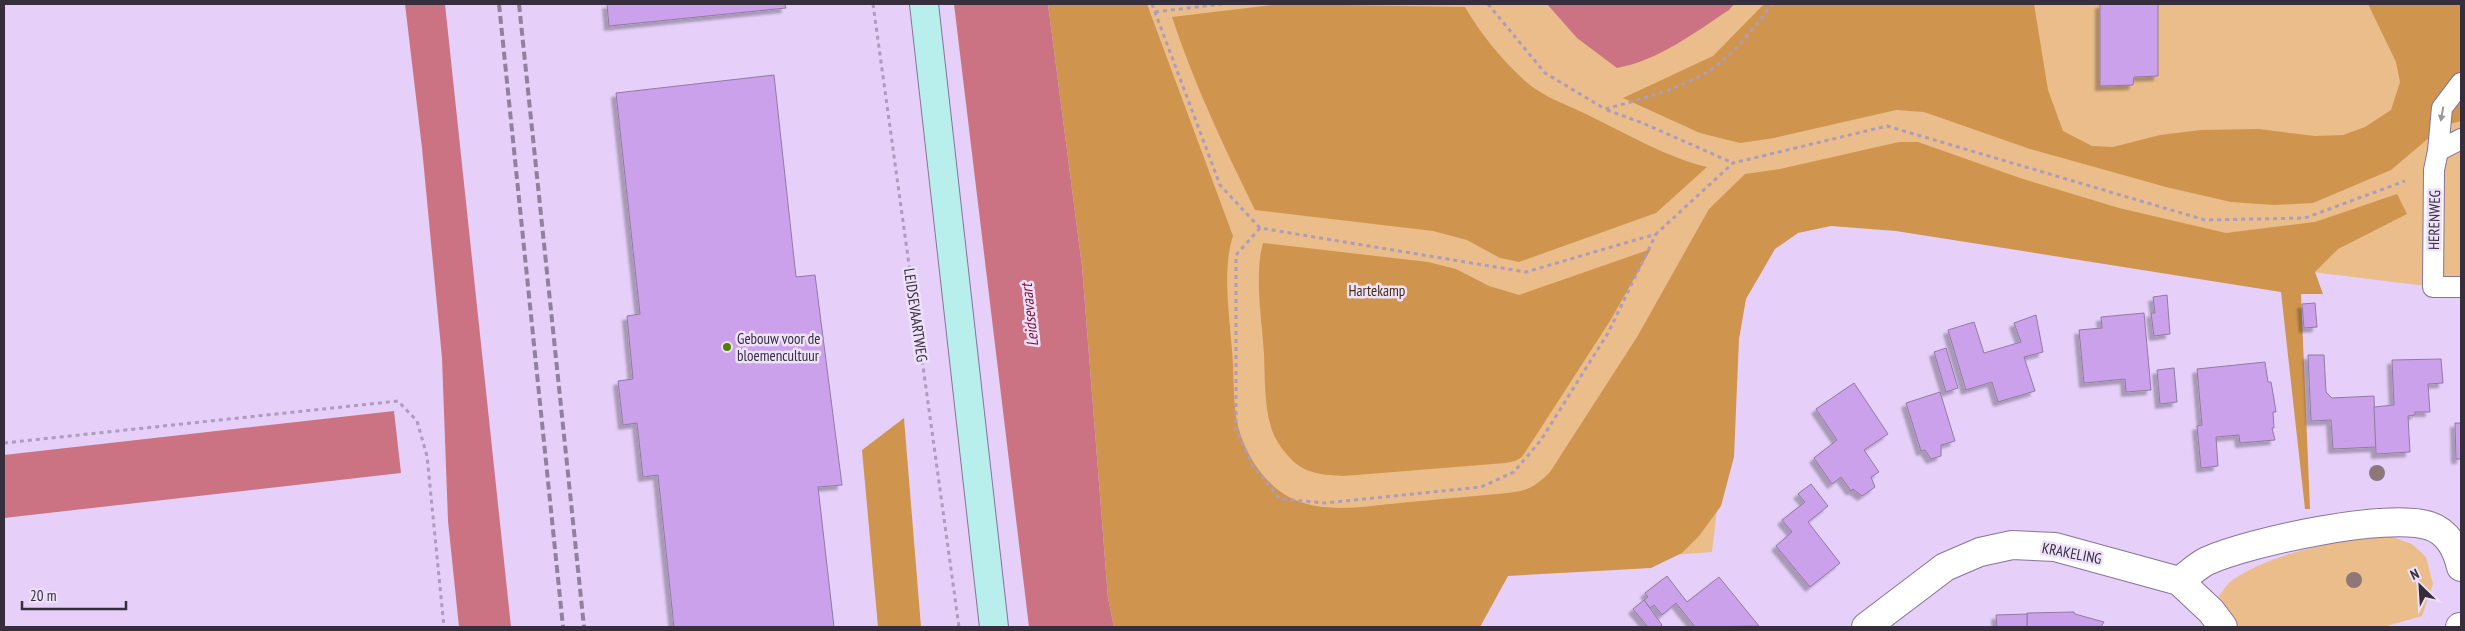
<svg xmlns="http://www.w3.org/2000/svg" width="2465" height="631" font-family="'PT Sans Narrow',sans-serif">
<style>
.green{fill:#eabd8a}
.forest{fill:#cf954e}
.water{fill:#cb7382}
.building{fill:#cba1eb;stroke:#907ba1;filter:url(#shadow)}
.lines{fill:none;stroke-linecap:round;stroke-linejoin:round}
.lane-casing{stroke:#877398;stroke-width:22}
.street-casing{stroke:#877398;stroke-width:30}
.secondary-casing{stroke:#877398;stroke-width:30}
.path{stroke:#ad9cbd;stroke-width:3;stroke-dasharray:4 4;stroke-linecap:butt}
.lane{stroke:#fff;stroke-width:20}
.street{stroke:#fff;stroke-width:28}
.secondary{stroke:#b8eeec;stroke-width:28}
.rail{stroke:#91819e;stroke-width:4;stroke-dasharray:8 4;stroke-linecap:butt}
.tree{fill:#8e7778}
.oneway{fill:#9a969e}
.poi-dot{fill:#537e01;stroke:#eee1fa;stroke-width:2}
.labels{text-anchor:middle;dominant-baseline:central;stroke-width:5;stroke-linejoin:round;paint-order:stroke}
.street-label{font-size:15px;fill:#362d3d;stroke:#eee1fa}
.park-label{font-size:15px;fill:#462e0f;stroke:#eee1fa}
.poi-label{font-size:15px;fill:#362d3d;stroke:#eee1fa;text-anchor:start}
.water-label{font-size:16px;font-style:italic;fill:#7f1234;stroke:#eee1fa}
</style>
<defs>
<filter id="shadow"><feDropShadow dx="-4.5" dy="4.5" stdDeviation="1" flood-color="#0004"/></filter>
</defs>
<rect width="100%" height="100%" fill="#e6d0f9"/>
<g class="green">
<path d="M 1071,4 L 2461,4 L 2461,282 L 2418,285 L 1752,203 L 1712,552 L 1349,580 L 1108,590 Z"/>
<path d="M 2390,536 L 2412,544 L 2426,557 L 2433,584 L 2422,616 L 2383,627 L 2239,627 L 2226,611 L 2219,596 C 2223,590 2228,583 2234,579 C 2276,551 2341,540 2390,536 Z"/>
</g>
<g class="forest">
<path d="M 1048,4 L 1147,4 L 1233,236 C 1221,272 1231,325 1233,364 C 1234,387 1233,414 1241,436 C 1249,460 1267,485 1289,497 C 1324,516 1372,505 1410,502 C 1442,499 1475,496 1508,493 C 1528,491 1536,486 1550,472 L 1637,337 L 1709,209 L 1745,174 L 1780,169 L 1899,142 L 1918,142 L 2020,178 L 2119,208 L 2226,233 L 2315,222 L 2397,194 L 2407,214 L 2338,249 L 2315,272 L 2323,294 L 2301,294 L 2310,509 L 2305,509 L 2281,292 L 1896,231 L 1831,226 L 1798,233 L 1775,249 L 1746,299 L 1739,339 L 1734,457 L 1721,506 L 1699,536 L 1682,553 L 1651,568 L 1508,576 L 1480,627 L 1114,627 L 1108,598 L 1082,266 Z"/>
<path d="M 1281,4 L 1465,7 C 1480,33 1502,60 1525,81 C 1544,98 1569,105 1592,117 C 1629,135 1666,157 1707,167 L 1656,213 L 1519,262 L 1500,258 L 1467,240 L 1433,231 L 1255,210 C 1224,147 1194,84 1172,17 Z"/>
<path d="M 1764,4 L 2034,4 L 2048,90 L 2063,131 L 2092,146 L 2113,147 L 2160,135 L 2201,130 L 2259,129 L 2315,136 L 2343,135 L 2365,127 L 2391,110 L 2400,82 L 2396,62 L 2368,4 L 2461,4 L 2461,121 L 2443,126 L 2391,170 L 2313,203 L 2274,205 L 2231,202 L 2166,187 L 2030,149 L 1924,112 L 1896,110 L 1774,138 L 1740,143 L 1700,133 L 1623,98 L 1713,56 Z"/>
<path d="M 1263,243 L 1428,262 L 1456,269 L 1489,286 L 1519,295 L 1651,249 L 1610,321 L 1522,457 L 1515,461 L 1505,463 L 1344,476 C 1324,475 1305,474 1291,459 C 1282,450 1274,438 1271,427 C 1264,404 1265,377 1264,354 C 1262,321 1254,275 1263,243 Z"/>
<path d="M 904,418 L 921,627 L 878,627 L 862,450 Z"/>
</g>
<g class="water">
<path d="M 405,4 L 445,4 L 511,627 L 459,627 L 448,521 L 442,358 L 422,148 Z"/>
<path d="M 954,4 L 1048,4 L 1082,266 L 1108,598 L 1114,627 L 1029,627 Z"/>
<path d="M 1547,4 L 1734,4 L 1729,10 C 1694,33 1659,60 1617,68 L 1577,38 Z"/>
<path d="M 394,411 L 401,473 L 4,518 L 4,455 Z"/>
</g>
<g class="building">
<path d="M 607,4 L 785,4 L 786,8 L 609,26 Z"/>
<path d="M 2100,4 L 2158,4 L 2158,76 L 2134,77 L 2133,85 L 2100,86 Z"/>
<path d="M 774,75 L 796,277 L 815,275 L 842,485 L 818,487 L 834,627 L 674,627 L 658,475 L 643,477 L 637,423 L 623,425 L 618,381 L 633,379 L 627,316 L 640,314 L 616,93 Z"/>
<path d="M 2167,295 L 2170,334 L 2154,336 L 2151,313 L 2155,313 L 2153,297 Z"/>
<path d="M 2315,303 L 2317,327 L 2304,328 L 2302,304 Z"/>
<path d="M 2144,313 L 2151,390 L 2126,392 L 2125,379 L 2084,383 L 2079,330 L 2102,328 L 2101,317 Z"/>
<path d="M 2036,315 L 2043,352 L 2024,357 L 2035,391 L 1998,402 L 1992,382 L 1966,390 L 1948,330 L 1974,322 L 1984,353 L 2021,342 L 2014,323 Z"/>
<path d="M 1946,348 L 1958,388 L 1946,392 L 1934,352 Z"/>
<path d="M 2308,355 L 2324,355 L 2326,392 L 2332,398 L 2374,396 L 2376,447 L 2333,449 L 2331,420 L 2311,421 Z"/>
<path d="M 2441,359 L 2443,383 L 2428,384 L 2430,412 L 2415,412 L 2415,415 L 2408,416 L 2410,452 L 2376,454 L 2374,407 L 2394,405 L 2392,360 Z"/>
<path d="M 2265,362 L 2268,382 L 2271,382 L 2274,399 L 2276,412 L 2273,412 L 2274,428 L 2272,428 L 2275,440 L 2240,443 L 2239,435 L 2216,437 L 2218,466 L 2201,468 L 2197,426 L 2202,425 L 2197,369 Z"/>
<path d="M 2174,368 L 2177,402 L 2160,404 L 2157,370 Z"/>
<path d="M 1854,383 L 1888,434 L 1864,450 L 1879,472 L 1871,477 L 1875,487 L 1862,496 L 1853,489 L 1851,491 L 1841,477 L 1832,484 L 1814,458 L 1837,440 L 1816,409 Z"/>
<path d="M 1940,392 L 1955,441 L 1941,445 L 1941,456 L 1931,459 L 1925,450 L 1921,451 L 1906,403 Z"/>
<path d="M 2455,423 L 2461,423 L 2461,459 L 2456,459 Z"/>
<path d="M 1811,484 L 1828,506 L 1808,522 L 1840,563 L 1810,587 L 1776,546 L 1792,532 L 1782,520 L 1805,502 L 1798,494 Z"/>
<path d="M 1667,576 L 1687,602 L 1719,577 L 1759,626 L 1695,627 L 1676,603 L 1662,615 L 1654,605 L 1650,608 L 1644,600 L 1648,597 L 1645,593 Z"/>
<path d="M 1644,600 L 1662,625 L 1659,627 L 1648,627 L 1633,609 Z"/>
<path d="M 2074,612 L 2075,614 L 2104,622 L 2101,627 L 2027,627 L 2027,613 Z"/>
<path d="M 2027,614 L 2027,627 L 1997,627 L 1996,615 Z"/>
</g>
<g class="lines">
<g class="lane-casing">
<g id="lane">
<path d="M 2461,139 L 2438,151 L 2434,170 L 2433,287 L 2461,287"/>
<path d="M 2438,151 L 2442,108 L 2461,83"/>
</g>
</g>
<g class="street-casing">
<g id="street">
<path d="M 2179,581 C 2188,575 2197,566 2207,561 C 2249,542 2387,512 2430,526 C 2448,532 2457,550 2461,567"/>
<path d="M 1866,627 L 1945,567 L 1980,552 L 2012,545 L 2055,547 L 2179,581 L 2211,611 L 2223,627"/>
<path d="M 2460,627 L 2461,627"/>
</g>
</g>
<g class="secondary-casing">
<path id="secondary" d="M 924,4 L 994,627"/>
</g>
<g class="path">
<path d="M 873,4 L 959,627"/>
<path d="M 1152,4 L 1220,185 L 1260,228 L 1526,272 L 1656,234 L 1733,163 L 1887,126 L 2205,220 L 2305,218 L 2405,181"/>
<path d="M 1488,4 L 1545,73 L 1605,109 C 1639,100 1675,90 1706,73 C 1730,59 1756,26 1772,4"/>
<path d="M 1155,12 L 1222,4"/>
<path d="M 1607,110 L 1645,124 L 1733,163"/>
<path d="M 1260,228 L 1236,255 L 1236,430 L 1253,466 L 1280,499 L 1325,503 L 1481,487 L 1514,472 L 1541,440 L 1608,333 L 1656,234"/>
<path d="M 4,443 L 398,401 L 417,421 L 427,456 L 444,627"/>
</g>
<use href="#lane" class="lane"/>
<use href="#street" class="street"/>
<use href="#secondary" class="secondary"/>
<g class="rail">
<path d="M 499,4 L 563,627"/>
<path d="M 519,4 L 584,627"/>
</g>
</g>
<g class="tree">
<circle cx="2377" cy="473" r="8"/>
<circle cx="2354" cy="580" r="8"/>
</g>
<defs><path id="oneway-solid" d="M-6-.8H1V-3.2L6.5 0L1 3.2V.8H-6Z" transform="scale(1.25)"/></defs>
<use class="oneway" href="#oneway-solid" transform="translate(2442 114) rotate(100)"/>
<circle class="poi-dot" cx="727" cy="347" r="5"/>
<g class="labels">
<g class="street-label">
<text transform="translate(2434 220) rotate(-89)">HERENWEG</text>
<text transform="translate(916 315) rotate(82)">LEIDSEVAARTWEG</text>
<text transform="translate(2072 553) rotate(11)">KRAKELING</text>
</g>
<g class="park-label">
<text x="1377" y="290">Hartekamp</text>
</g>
<g class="poi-label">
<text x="737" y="338">Gebouw voor de<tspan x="737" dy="17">bloemencultuur</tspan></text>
</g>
<g class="water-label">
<text transform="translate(1029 315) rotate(-96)">Leidsevaart</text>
</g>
</g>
<rect width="2465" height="631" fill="none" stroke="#362d3d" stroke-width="10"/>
<g transform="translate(2420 586) rotate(335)" stroke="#eee1fa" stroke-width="4" paint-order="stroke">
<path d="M0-4L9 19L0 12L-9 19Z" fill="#362d3d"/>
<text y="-8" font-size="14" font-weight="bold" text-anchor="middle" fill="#362d3d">N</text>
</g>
<path d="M22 601v8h104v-8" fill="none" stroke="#362d3d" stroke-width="2.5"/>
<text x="30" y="601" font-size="15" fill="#362d3d" stroke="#eee1fa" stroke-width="4" paint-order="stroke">20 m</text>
</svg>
